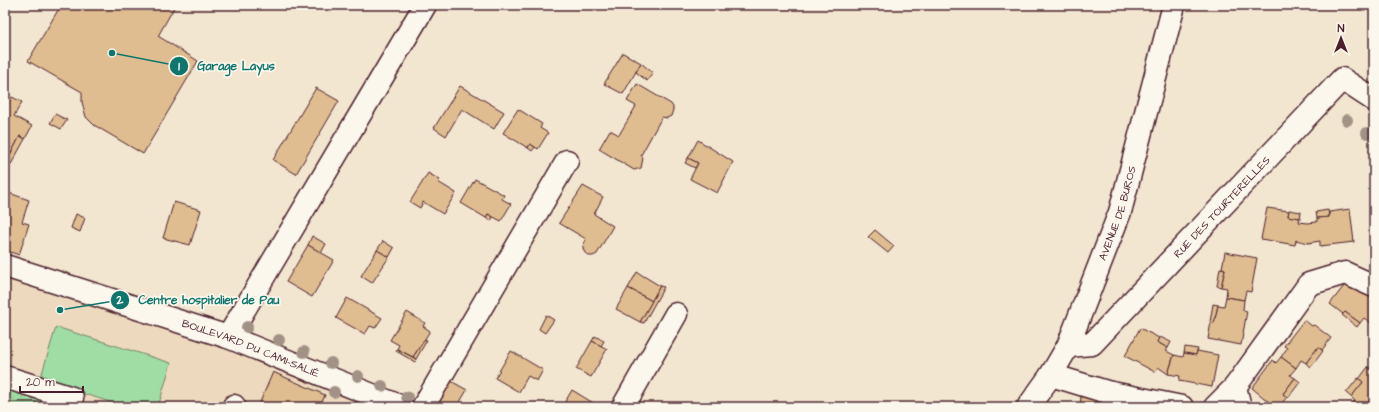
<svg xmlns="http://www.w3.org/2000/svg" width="1379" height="412" font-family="'Architects Daughter',sans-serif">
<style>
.built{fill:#eddabe}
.grass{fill:url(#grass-dots);stroke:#757e68}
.pitch{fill:#a0dda4;stroke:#757e68}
.building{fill:#dfbd91;stroke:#4a1f2b}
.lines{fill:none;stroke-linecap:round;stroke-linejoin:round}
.minor-casing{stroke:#4a1f2b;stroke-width:25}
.minor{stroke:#fbf7ec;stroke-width:22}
.tree{fill:#a29286}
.labels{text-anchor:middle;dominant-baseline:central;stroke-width:3.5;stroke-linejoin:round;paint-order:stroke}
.street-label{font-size:11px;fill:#4a1f2b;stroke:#fbf7ec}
.leader{fill:none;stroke:#0f766e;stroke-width:1.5}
.callout-dot{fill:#0f766e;stroke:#fbf7ec;stroke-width:1.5}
.mark-label{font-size:12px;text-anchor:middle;font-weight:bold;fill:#fff}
.callout-label{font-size:12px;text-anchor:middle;font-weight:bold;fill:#0f766e;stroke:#fbf7ec;stroke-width:3.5;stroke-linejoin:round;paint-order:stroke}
</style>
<defs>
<pattern id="grass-dots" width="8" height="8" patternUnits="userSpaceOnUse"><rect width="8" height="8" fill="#a0dda4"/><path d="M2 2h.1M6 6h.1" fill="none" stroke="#8bbd8d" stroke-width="1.8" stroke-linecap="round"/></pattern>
</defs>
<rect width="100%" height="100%" fill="#f3e6d1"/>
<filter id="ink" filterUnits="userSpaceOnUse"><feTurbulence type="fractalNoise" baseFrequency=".025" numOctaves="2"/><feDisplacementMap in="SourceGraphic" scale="8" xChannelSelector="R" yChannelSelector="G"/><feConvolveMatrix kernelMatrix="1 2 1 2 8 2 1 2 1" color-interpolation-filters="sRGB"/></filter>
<g filter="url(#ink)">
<path class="built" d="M 5,275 L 226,345 L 368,407 L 5,407 Z"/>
<path class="grass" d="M 9,384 L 59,405 L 58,407 L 5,407 L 5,400 Z"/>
<path class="pitch" d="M 56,327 L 171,363 L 158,407 L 126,407 L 40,380 Z"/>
<g class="building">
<path d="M 61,5 L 175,6 L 158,36 L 198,61 L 143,154 L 94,125 L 86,117 L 82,102 L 82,92 L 28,61 Z"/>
<path d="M 623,53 L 641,63 L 623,94 L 604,84 Z"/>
<path d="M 641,63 L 653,73 L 647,81 L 636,72 Z"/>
<path d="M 637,84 L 671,104 L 673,107 L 673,110 L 671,116 L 667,118 L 662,117 L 641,155 L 643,158 L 641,168 L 634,170 L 599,149 L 610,130 L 619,135 L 636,106 L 627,101 Z"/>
<path d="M 460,86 L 504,112 L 494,129 L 462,109 L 446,136 L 434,128 Z"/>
<path d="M 316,88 L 339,101 L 296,174 L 273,160 Z"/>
<path d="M 12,97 L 22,102 L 14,116 L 32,126 L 25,139 L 20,136 L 5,165 L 5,110 Z"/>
<path d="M 518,109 L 542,124 L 540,128 L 548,133 L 538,149 L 530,144 L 528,148 L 503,133 Z"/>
<path d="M 55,114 L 67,120 L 61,129 L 50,123 Z"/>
<path d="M 20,136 L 25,139 L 9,168 L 5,165 Z"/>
<path d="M 698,140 L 733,162 L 717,193 L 690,179 L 698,163 L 688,158 Z"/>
<path d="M 530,144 L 535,147 L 532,151 L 528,148 Z"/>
<path d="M 688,158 L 698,163 L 695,168 L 685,163 Z"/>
<path d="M 428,173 L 440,180 L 438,182 L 456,193 L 443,214 L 423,202 L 420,208 L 410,202 Z"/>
<path d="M 475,179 L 504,195 L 502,199 L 511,204 L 501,221 L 488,214 L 486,218 L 461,203 Z"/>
<path d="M 583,186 L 603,197 L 594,214 L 613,226 L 597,254 L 593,256 L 589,256 L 585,253 L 583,249 L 583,246 L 586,239 L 559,223 Z"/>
<path d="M 9,193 L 29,200 L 22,222 L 29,224 L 19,255 L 5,250 L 5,200 Z"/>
<path d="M 174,202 L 201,210 L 190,245 L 163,238 Z"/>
<path d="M 1267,208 L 1289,211 L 1288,216 L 1300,218 L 1299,222 L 1308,223 L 1317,222 L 1317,218 L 1329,217 L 1329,212 L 1350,209 L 1354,242 L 1320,246 L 1320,241 L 1308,243 L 1296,240 L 1295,245 L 1261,239 Z"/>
<path d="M 1289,210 L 1301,212 L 1300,218 L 1288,216 Z"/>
<path d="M 1328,210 L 1329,217 L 1317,218 L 1316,212 Z"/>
<path d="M 76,214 L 85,218 L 80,232 L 71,228 Z"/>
<path d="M 488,214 L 493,217 L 491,221 L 486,218 Z"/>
<path d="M 875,230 L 894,246 L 888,253 L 868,237 Z"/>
<path d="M 312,236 L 326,244 L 321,253 L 308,245 Z"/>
<path d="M 383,241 L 394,248 L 389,257 L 377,250 Z"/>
<path d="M 308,245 L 334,260 L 312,297 L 286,282 Z"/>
<path d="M 377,250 L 389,257 L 372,283 L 361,276 Z"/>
<path d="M 1225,252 L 1257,258 L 1251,292 L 1246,291 L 1244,300 L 1226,297 L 1227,288 L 1221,287 L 1225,269 L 1222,268 Z"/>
<path d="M 1220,268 L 1225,269 L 1221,287 L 1217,286 Z"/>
<path d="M 637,272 L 660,286 L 652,301 L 628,288 Z"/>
<path d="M 1350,278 L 1374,296 L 1374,319 L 1371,323 L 1364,318 L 1360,323 L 1345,312 L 1343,314 L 1330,304 Z"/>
<path d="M 660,286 L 664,287 L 644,323 L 640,322 Z"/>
<path d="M 628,288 L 652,301 L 640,322 L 616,309 Z"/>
<path d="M 1226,297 L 1244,300 L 1243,310 L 1247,311 L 1241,345 L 1208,339 L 1211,322 L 1214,323 L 1218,305 L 1224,306 Z"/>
<path d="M 347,298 L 382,318 L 375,328 L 370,326 L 365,334 L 336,318 Z"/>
<path d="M 1213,304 L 1218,305 L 1214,323 L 1210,322 Z"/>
<path d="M 407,312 L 425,323 L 423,326 L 430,331 L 413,357 L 397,349 L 399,345 L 390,340 Z"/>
<path d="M 1345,312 L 1360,323 L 1357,327 L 1342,315 Z"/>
<path d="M 546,315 L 554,320 L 545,333 L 539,329 Z"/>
<path d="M 1304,320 L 1312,326 L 1314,325 L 1331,338 L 1322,350 L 1318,347 L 1306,363 L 1301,360 L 1296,368 L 1281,357 L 1287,348 L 1284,346 Z"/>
<path d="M 1140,328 L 1159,338 L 1157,342 L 1168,348 L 1166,351 L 1174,355 L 1168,374 L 1158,367 L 1155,372 L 1125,356 Z"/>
<path d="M 595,336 L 604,341 L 601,346 L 592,341 Z"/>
<path d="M 1160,337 L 1171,342 L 1168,348 L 1157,342 Z"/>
<path d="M 425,339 L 427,340 L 416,359 L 413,357 Z"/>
<path d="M 592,341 L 607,349 L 591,377 L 576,369 Z"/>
<path d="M 1185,347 L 1198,349 L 1196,355 L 1184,353 Z"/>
<path d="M 1318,347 L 1323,351 L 1311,367 L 1306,363 Z"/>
<path d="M 397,349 L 416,359 L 415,362 L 396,351 Z"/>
<path d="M 511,351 L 543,370 L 537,381 L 528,376 L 519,392 L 495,378 Z"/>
<path d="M 1197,351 L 1218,355 L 1212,387 L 1179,381 L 1180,376 L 1168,374 L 1174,355 L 1183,357 L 1184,353 L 1196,355 Z"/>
<path d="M 1281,357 L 1296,368 L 1290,375 L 1295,378 L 1283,394 L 1287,397 L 1279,407 L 1275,407 L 1252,388 L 1273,360 L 1276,363 Z"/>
<path d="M 1368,367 L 1374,371 L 1374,407 L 1350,407 L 1355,401 L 1351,397 L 1363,382 L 1359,379 Z"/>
<path d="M 273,372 L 325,395 L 320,407 L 258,407 Z"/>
<path d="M 1295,378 L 1300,382 L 1288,398 L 1283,394 Z"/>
<path d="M 1358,378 L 1363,382 L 1351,397 L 1346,393 Z"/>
<path d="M 449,380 L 467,390 L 457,407 L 445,407 L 435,403 Z"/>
<path d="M 572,390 L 595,404 L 593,407 L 562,407 Z"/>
<path d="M 1081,396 L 1104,399 L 1104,407 L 1080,407 Z"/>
</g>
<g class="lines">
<g class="minor-casing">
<g id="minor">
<path id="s1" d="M 5,266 L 228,337 L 402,407"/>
<path d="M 228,337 L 425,5"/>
<path id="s2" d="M 1068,346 L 1092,344 L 1342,79 L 1374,100"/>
<path d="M 1051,375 L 1107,392 L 1182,407"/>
<path d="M 5,377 L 72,398 L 69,407"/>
<path d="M 1235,387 L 1240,407"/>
<path d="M 234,407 L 234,406"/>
<path d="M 423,407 L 567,161"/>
<path d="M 623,407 L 676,314"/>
<path id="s3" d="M 1028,407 L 1051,375 L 1068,346 L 1120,212 L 1174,5"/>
<path d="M 1215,407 L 1235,387 L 1309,284 L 1345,273 L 1374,286"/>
</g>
</g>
<use href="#minor" class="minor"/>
</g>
<g class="tree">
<circle cx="1347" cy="120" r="6"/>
<circle cx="1367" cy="133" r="6"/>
<circle cx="247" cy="327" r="6"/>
<circle cx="279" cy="340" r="6"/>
<circle cx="304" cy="352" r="6"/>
<circle cx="331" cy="363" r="6"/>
<circle cx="358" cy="376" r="6"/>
<circle cx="382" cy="386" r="6"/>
<circle cx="334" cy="392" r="6"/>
<circle cx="407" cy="397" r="6"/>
</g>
</g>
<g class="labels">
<g class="street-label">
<text stroke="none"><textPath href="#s2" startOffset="213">RUE DES TOURTERELLES</textPath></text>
<text stroke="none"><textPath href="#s3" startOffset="215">AVENUE DE BUROS</textPath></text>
<text stroke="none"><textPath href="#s1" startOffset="259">BOULEVARD DU CAMI-SALIÉ</textPath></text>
</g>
</g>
<path class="leader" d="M112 53L179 66M60 310L120 300"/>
<g class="callout-dot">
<circle cx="112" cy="53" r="4"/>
<circle cx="60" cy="310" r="4"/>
<circle cx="179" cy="66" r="10"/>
<circle cx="120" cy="300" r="10"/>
</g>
<g class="mark-label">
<text x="179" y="70">1</text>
<text x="120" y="304">2</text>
</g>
<g class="callout-label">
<text x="236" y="70">Garage Layus</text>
<text x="209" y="304">Centre hospitalier de Pau</text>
</g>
<rect width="1379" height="412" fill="none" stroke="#fbf7ec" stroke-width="20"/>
<rect x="10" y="10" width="1359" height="392" fill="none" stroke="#4a1f2b" stroke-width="1.5" filter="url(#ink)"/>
<g transform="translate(1341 38)" stroke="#fbf7ec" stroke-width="3" paint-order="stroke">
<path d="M0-3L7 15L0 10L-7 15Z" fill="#4a1f2b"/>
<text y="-6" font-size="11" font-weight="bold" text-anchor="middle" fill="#4a1f2b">N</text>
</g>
<path d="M20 386v6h63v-6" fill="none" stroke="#4a1f2b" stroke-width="2"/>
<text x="26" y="386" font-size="12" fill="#4a1f2b" stroke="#fbf7ec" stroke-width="3" paint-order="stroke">20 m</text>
</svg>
